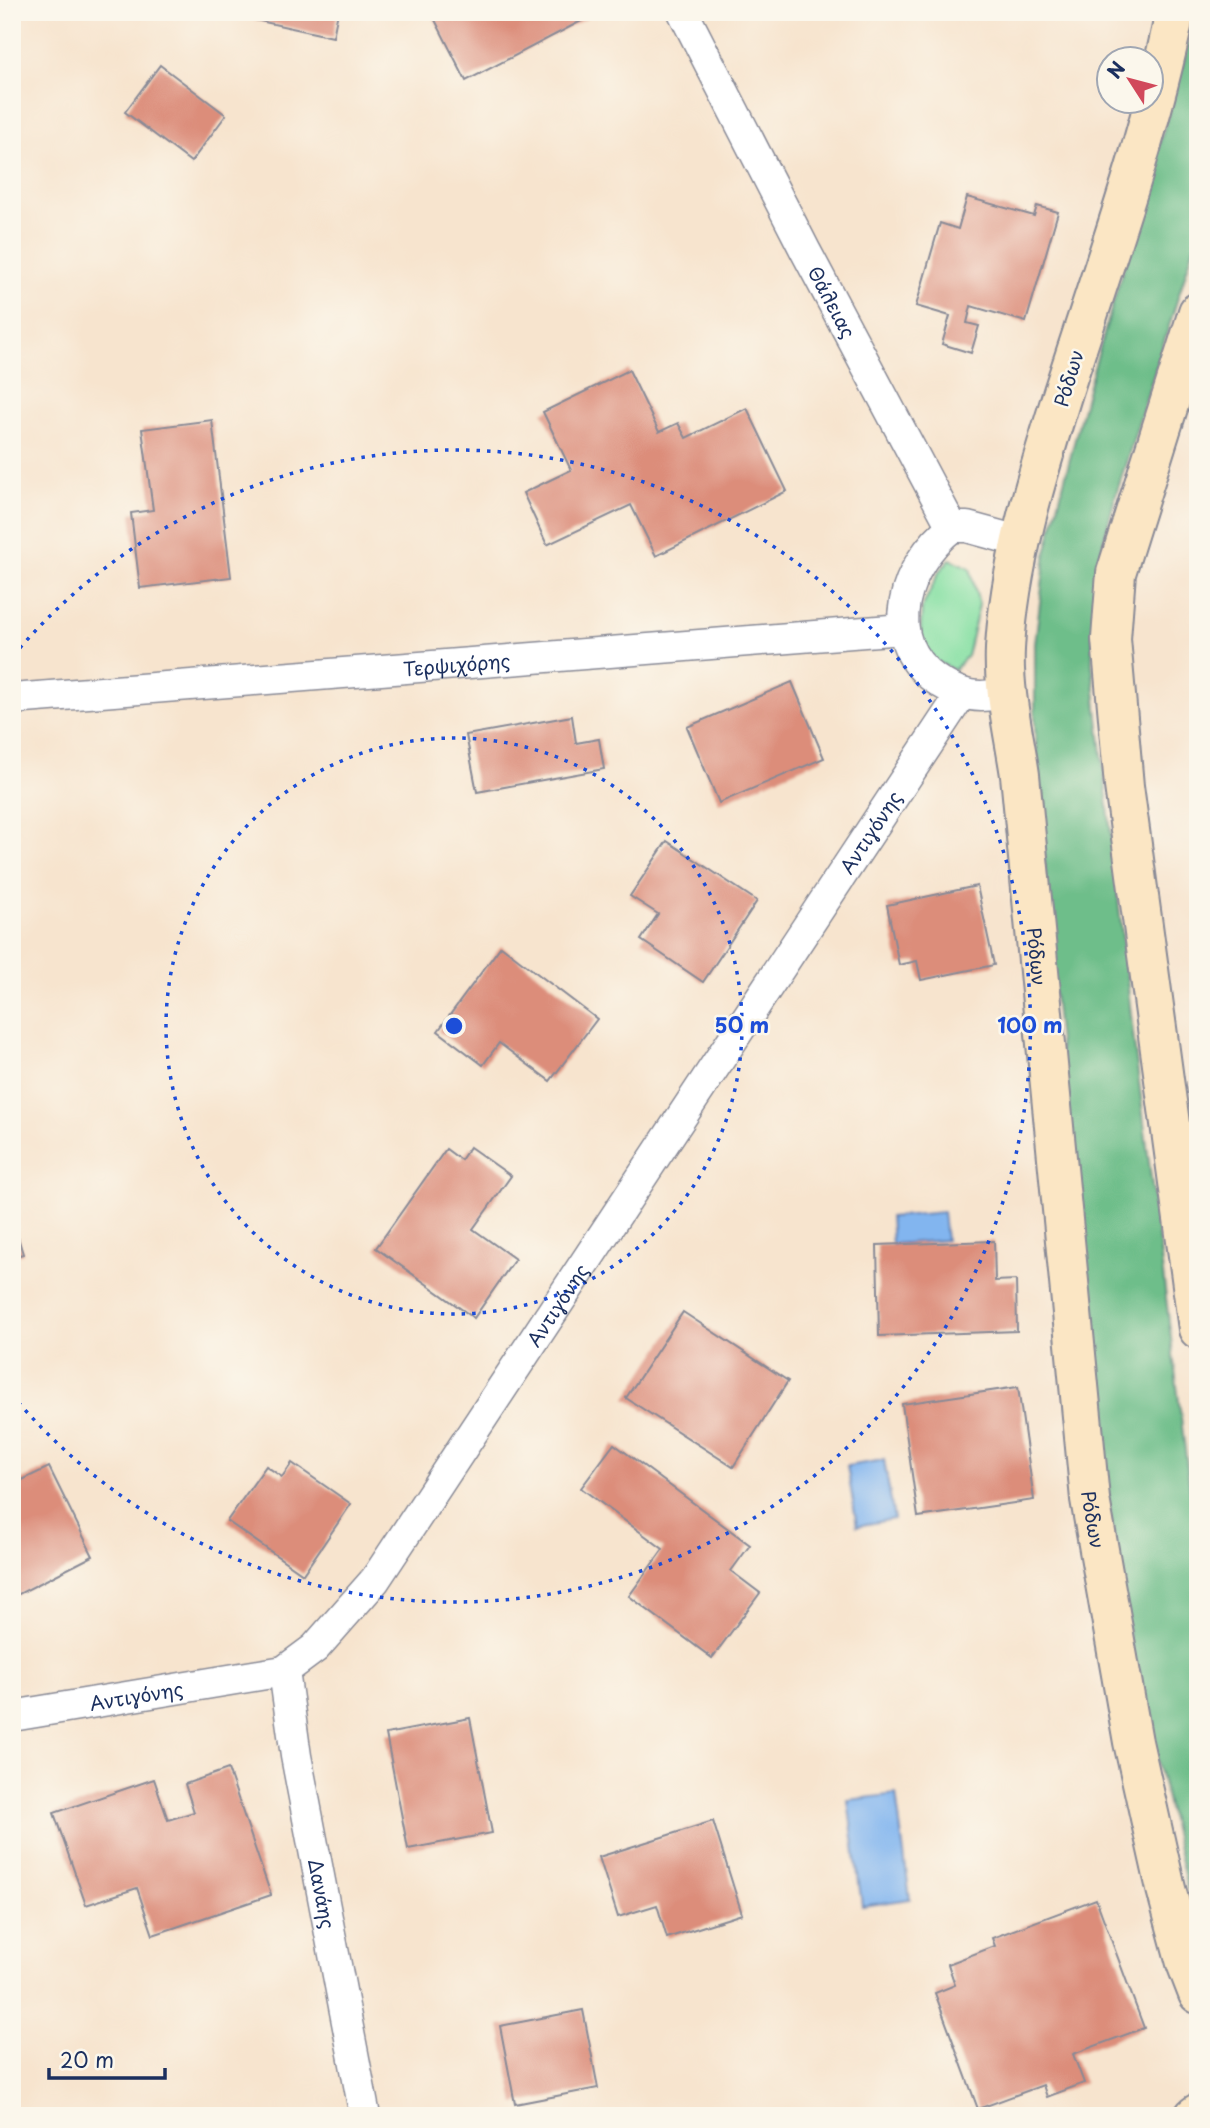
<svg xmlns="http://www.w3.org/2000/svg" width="1210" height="2128" font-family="'Playpen Sans',sans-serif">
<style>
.green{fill:#88e0a4;stroke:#528881;stroke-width:2}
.forest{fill:#6ebe8a;stroke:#447674;stroke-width:2}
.water{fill:#82b5ef;stroke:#4e72a6;stroke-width:2}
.building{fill:#dc8d7a}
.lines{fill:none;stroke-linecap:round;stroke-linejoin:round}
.street-casing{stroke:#898a96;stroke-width:33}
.secondary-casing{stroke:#898a96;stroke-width:42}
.street{stroke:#fff;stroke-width:30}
.secondary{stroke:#fbe6c4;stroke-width:38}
.ring{fill:none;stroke:#1d4ed8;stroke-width:3.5;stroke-dasharray:3.5 7}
.labels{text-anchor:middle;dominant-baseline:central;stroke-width:5;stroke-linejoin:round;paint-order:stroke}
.street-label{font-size:19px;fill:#1b2f5e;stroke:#fbf7ec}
.centre{fill:#1d4ed8;stroke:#fbf7ec;stroke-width:3.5}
.ring-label{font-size:21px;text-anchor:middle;font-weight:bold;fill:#1d4ed8;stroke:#fbf7ec;stroke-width:5;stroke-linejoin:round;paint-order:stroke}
</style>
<rect width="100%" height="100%" fill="#fbf7ec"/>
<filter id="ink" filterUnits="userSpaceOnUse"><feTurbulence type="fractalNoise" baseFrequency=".0143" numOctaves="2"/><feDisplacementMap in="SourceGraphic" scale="14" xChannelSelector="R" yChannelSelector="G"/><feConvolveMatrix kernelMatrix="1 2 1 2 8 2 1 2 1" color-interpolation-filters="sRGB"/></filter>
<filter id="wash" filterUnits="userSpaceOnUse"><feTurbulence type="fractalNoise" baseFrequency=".00686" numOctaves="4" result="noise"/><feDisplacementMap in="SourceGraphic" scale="28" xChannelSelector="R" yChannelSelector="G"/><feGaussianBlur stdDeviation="1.57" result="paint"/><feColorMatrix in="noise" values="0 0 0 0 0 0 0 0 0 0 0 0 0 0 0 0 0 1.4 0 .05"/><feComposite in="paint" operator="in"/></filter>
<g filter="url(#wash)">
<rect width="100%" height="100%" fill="#f7e4ce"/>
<path class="green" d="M 950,559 L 970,568 L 979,605 L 967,656 L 954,670 L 936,661 L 920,642 L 922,608 L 939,572 Z"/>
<path class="forest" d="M 1198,12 L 1198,234 L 1114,501 L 1095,575 L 1092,663 L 1134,1042 L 1198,1554 L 1198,1934 L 1132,1655 L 1104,1473 L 1055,1004 L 1035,729 L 1035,644 L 1046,553 L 1087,392 Z"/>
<g class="water">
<path d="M 943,1212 L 946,1240 L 892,1244 L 890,1217 Z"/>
<path d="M 884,1460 L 894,1519 L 857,1526 L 847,1466 Z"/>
<path d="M 896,1794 L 910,1899 L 862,1906 L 848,1800 Z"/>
</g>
<g id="blocks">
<g class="building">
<path d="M 219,12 L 338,12 L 333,37 Z"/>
<path d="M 431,12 L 586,12 L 589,17 L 466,81 Z"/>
<path d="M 160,65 L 226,115 L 191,162 L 125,112 Z"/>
<path d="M 967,197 L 1034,216 L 1037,206 L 1058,212 L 1026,322 L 971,306 L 967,323 L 979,326 L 971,353 L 942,344 L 950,316 L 916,306 L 940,223 L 958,229 Z"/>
<path d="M 629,370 L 659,432 L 678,423 L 686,438 L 747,408 L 787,491 L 656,556 L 631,505 L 547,545 L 523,493 L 571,470 L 543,412 Z"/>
<path d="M 212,420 L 231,577 L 140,588 L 131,513 L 153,510 L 142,429 Z"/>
<path d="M 792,682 L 824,758 L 719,803 L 687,727 Z"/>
<path d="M 572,716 L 576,743 L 599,739 L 604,769 L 477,792 L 466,735 Z"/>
<path d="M 667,841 L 757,901 L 703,982 L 641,940 L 658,914 L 630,896 Z"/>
<path d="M 977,886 L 994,965 L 921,980 L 917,961 L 899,965 L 887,905 Z"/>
<path d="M 501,946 L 597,1019 L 550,1081 L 499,1043 L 483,1065 L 438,1031 Z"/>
<path d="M 470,1147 L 511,1176 L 473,1229 L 515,1259 L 474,1318 L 376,1248 L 446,1149 L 461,1160 Z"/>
<path d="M 12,1217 L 23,1254 L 12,1257 Z"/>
<path d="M 994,1241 L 995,1281 L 1016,1280 L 1017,1331 L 879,1336 L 877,1245 Z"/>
<path d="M 683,1312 L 788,1381 L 733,1467 L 626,1398 Z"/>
<path d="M 1018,1387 L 1034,1500 L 918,1517 L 902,1404 Z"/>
<path d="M 614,1444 L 750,1545 L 731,1571 L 760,1593 L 712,1658 L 629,1596 L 663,1549 L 581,1488 Z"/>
<path d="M 292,1463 L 351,1504 L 303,1574 L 227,1521 L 266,1466 L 282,1477 Z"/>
<path d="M 49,1467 L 93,1556 L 15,1596 L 12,1591 L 12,1485 Z"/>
<path d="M 470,1718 L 492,1833 L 408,1849 L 386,1734 Z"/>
<path d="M 228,1769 L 271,1895 L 153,1935 L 137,1888 L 86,1905 L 54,1813 L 154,1779 L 168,1820 L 194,1812 L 185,1784 Z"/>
<path d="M 713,1821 L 742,1914 L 667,1938 L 657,1905 L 618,1917 L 599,1857 Z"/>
<path d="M 1096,1899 L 1144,2028 L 1073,2054 L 1084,2083 L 1047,2097 L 1043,2085 L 978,2109 L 935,1993 L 955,1985 L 948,1964 L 995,1946 L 992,1938 Z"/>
<path d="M 583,2010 L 598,2088 L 515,2104 L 500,2026 Z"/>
</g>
</g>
</g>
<g filter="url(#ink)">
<use href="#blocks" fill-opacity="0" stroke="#898a96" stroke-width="2"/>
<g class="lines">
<g class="street-casing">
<g id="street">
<path id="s1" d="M 683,12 L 805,250 L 952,527 L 967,527 L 1022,542"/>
<path d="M 952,527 C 905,564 879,638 935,679 C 948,688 965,696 981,696 C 989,696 999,694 1008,693"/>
<path id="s2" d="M 12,699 L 903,629"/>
<path id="s3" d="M 284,1671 L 296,1756 L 365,2116"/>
<path id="s4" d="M 12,1716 L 284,1671 L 315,1648 L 375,1580 L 962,693"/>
</g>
</g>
<g class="secondary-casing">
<g id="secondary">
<path id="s5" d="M 1175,12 C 1149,141 1103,267 1063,392 C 1038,473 1009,564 1005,649 C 1003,691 1014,734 1020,775 L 1090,1499 L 1133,1742 L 1166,1889 L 1186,1963 L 1198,1994"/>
<path d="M 1198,312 L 1116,573 L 1111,639 L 1124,786 L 1198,1329"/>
<path d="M 1194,2116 L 1198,2113"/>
</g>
</g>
<use href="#street" class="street"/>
<use href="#secondary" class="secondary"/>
</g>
</g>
<g class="ring">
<circle cx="454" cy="1026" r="288"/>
<path d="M13 656A576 576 0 1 1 13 1396"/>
</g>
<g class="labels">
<g class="street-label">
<text stroke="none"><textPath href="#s1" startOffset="326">Θάλειας</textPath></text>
<text transform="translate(1068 378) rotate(-73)">Ρόδων</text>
<text stroke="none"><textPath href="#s2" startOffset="446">Τερψιχόρης</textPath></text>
<text stroke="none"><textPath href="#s4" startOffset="1302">Αντιγόνης</textPath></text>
<text stroke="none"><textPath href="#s5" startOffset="970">Ρόδων</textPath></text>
<text stroke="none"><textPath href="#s4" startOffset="735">Αντιγόνης</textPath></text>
<text stroke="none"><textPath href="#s5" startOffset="1536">Ρόδων</textPath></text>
<text stroke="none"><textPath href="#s4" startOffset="126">Αντιγόνης</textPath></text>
<text stroke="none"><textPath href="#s3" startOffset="226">Δανάης</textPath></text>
</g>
</g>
<circle cx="454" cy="1026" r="10" class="centre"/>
<g class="ring-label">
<text x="742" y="1033">50 m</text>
<text x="1030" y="1033">100 m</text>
</g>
<rect width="1210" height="2128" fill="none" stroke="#fbf7ec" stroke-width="42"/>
<g transform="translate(1130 80) rotate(306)"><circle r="33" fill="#fbf7ec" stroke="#a1a7b3" stroke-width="2"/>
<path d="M0-5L12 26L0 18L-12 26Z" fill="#d1495b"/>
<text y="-10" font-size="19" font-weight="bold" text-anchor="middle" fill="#1b2f5e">N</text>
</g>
<path d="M49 2068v10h116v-10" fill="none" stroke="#1b2f5e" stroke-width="3.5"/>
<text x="60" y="2068" font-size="21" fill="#1b2f5e" stroke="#fbf7ec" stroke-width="5" paint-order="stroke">20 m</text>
</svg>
